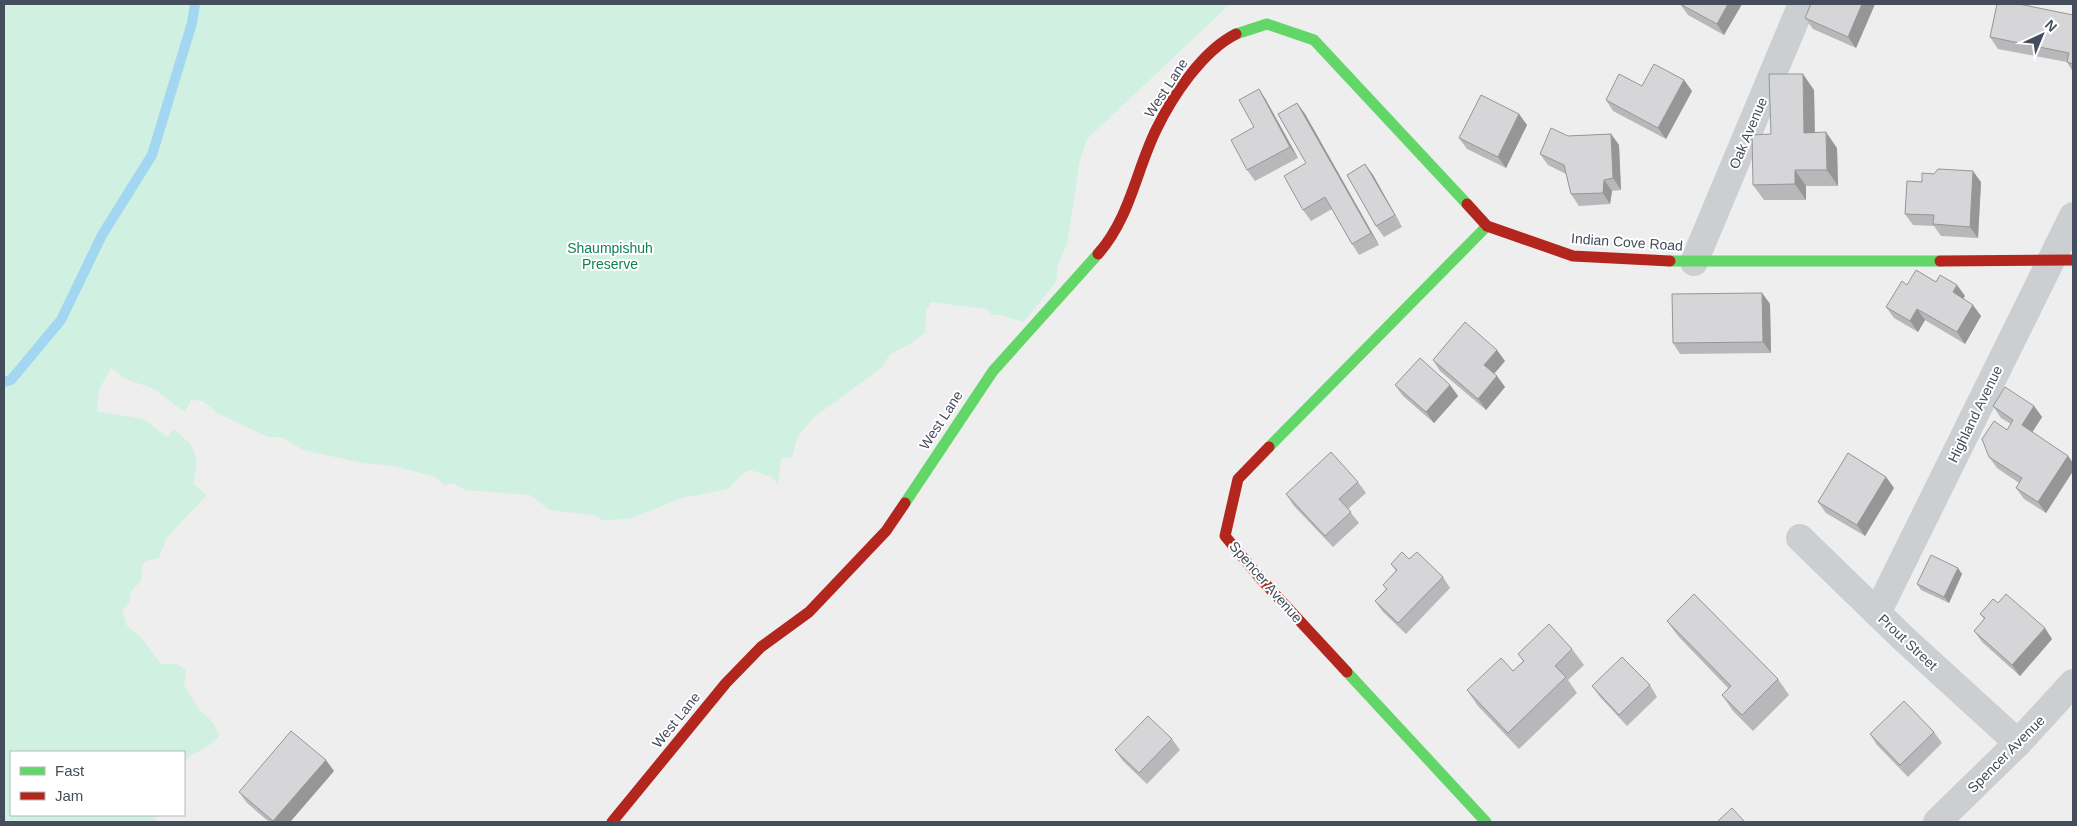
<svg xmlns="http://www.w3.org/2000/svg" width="2077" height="826" font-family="Helvetica,sans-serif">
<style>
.green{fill:#d0f0e1}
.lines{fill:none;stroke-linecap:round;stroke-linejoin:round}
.stream{stroke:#a2d6f1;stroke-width:10}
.street{stroke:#cccfd2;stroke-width:28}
.fast{stroke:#63d668;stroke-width:11}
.jam{stroke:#b3261e;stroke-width:11}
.wall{fill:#b8b8ba}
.shaded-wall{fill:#969697}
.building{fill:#d6d6d8;stroke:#969697}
.labels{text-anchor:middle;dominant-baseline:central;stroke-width:4;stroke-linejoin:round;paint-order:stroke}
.street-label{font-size:14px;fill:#444d5c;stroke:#fff}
.park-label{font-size:14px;fill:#108258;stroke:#fff}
</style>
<rect width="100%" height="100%" fill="#efeeee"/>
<path class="green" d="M 4,4 L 1230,4 L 1087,139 L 1080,160 L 1067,244 L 1058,264 L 1056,282 L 1024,322 L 1001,315 L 992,315 L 987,309 L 931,302 L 926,312 L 925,332 L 912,343 L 890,354 L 882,367 L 813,418 L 797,438 L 792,457 L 781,459 L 778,485 L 772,477 L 750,470 L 741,475 L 728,489 L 682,498 L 629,519 L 602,520 L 594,515 L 549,510 L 530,495 L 465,490 L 453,483 L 444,485 L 436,477 L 393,466 L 363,463 L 303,450 L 281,437 L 268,437 L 217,413 L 203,401 L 191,400 L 185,412 L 152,388 L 128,380 L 111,368 L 99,390 L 97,411 L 143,419 L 167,437 L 173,429 C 197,447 200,455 193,484 L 207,495 L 167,537 L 159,558 L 146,561 L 142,565 L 141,581 L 131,592 L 129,603 L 122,610 L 127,626 L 141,637 L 161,664 L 176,664 L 186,670 L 184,686 C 190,692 190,696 195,703 C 204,718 213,716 219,736 C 210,748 196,751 184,760 L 184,752 L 11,752 L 11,815 L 157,815 L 156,822 L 4,822 Z"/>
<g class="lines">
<path class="stream" d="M 4,382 L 11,380 L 61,320 L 102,235 L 152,155 L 192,23 L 195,4"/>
<g class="street">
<path d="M 1694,262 L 1802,4"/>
<path d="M 1800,538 L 1903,638 L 2018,743"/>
<path d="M 1877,613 L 2073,216"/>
<path d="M 1937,822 L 2018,743 L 2073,683"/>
</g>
<g class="fast">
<path d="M 1236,34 L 1267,24 L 1314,40 L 1467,204"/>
<path d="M 1670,261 L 1940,261"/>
<path d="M 1269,447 L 1487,226"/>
<path d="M 905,503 L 993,371 L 1098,254"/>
<path d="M 1347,672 L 1486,822"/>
</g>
<g class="jam">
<path d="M 1467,204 L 1487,226 L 1573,256 L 1670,261"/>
<path d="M 1098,254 C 1130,218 1136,171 1156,130 C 1172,97 1202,51 1236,34"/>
<path d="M 1940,261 L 2073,260"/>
<path d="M 1269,447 L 1238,479 L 1225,536 L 1261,579 L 1347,672"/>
<path d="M 612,822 L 726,683 L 761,647 L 809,612 L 886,531 L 905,503"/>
</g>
</g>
<g class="wall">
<path d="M 1680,4 L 1742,4 L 1724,35 L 1688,15 Z"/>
<path d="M 1875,4 L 1856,48 L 1813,29 L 1805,18 Z"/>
<path d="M 2073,15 L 2073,72 L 2067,62 L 1998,49 L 1990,37 Z"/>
<path d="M 1684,80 L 1692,91 L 1666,139 L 1613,111 L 1606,100 L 1642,86 Z"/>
<path d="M 1259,89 L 1266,100 L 1298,158 L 1255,181 L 1247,170 L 1254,127 Z"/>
<path d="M 1814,90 L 1815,133 L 1837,148 L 1838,186 L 1806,186 L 1806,200 L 1764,200 L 1753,185 L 1771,134 Z"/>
<path d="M 1297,103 L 1305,114 L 1379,245 L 1359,255 L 1352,244 L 1332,209 L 1311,221 L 1303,210 L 1306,163 Z"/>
<path d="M 1519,114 L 1527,125 L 1506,168 L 1467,149 L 1459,138 Z"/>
<path d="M 1611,134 L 1619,145 L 1621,190 L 1612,191 L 1610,204 L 1579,206 L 1571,194 L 1566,174 L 1548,165 L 1540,154 L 1568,136 Z"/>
<path d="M 1373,175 L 1402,227 L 1384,237 L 1376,226 Z"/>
<path d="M 1922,182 L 1981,182 L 1978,238 L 1941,236 L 1934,226 L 1913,225 L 1905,214 Z"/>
<path d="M 1936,282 L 1957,285 L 1965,296 L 1963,299 L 1981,316 L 1965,344 L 1925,320 L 1918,332 L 1894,318 L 1886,307 L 1907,285 Z"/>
<path d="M 1762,293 L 1770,304 L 1771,353 L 1680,354 L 1673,343 Z"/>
<path d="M 1433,360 L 1505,361 L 1494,374 L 1497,376 L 1505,387 L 1486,410 L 1440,371 Z"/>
<path d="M 1395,385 L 1450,385 L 1458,396 L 1434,423 L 1403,396 Z"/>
<path d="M 1993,406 L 2034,406 L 2042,417 L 2032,432 L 2068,456 L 2073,463 L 2073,471 L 2046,513 L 2024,499 L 2016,488 L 2019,483 L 1997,468 L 1989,457 L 2011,424 L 2001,418 Z"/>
<path d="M 1886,477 L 1894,488 L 1865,536 L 1826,513 L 1818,502 Z"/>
<path d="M 1358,482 L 1366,493 L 1348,509 L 1359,523 L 1333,547 L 1294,506 L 1286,494 Z"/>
<path d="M 1409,559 L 1443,577 L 1450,588 L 1406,634 L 1383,612 L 1375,601 L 1386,589 L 1383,585 L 1396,571 L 1391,564 Z"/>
<path d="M 1962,574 L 1949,603 L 1921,590 L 1917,584 Z"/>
<path d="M 1998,603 L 2052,639 L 2020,676 L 1982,642 L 1974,631 L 1984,619 L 1980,614 Z"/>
<path d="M 1667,621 L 1778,679 L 1789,695 L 1753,731 L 1733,711 L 1722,695 L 1728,688 L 1678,636 Z"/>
<path d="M 1572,649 L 1584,665 L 1568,680 L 1577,693 L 1519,749 L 1478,706 L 1467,690 L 1513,671 L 1523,661 L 1518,654 Z"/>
<path d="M 1650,685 L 1657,697 L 1627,726 L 1600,697 L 1592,686 Z"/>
<path d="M 1934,732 L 1942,743 L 1908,777 L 1877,745 L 1870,734 Z"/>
<path d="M 1172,739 L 1180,750 L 1147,784 L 1123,761 L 1115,750 Z"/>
<path d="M 334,771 L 290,822 L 269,822 L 247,803 L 239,792 Z"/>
</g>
<g class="shaded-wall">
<path d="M 1728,4 L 1742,4 L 1724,35 L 1717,24 Z"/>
<path d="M 1862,4 L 1875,4 L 1856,48 L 1848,37 Z"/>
<path d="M 1803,74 L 1814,90 L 1815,149 L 1804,133 Z"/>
<path d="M 1684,80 L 1692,91 L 1666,139 L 1658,128 Z"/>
<path d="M 1259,89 L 1266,100 L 1298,158 L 1290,147 Z"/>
<path d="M 1297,103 L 1305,114 L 1379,245 L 1371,233 Z"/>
<path d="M 1519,114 L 1527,125 L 1506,168 L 1498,157 Z"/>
<path d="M 1826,132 L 1837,148 L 1838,186 L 1827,170 Z"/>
<path d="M 1611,134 L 1619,145 L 1621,190 L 1613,178 Z"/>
<path d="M 1365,164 L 1373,175 L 1402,227 L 1395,215 Z"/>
<path d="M 1795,170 L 1806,186 L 1806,200 L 1795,184 Z"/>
<path d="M 1973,171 L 1981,182 L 1978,238 L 1970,227 Z"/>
<path d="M 1604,180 L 1612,191 L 1610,204 L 1603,193 Z"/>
<path d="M 1957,285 L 1965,296 L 1960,303 L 1953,292 Z"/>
<path d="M 1762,293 L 1770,304 L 1771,353 L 1763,342 Z"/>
<path d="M 1973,305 L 1981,316 L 1965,344 L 1957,332 Z"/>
<path d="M 1917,309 L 1925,320 L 1918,332 L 1910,321 Z"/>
<path d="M 1497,350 L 1505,361 L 1492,376 L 1484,365 Z"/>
<path d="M 1497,376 L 1505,387 L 1486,410 L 1478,399 Z"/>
<path d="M 1450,385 L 1458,396 L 1434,423 L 1426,412 Z"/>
<path d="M 2034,406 L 2042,417 L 2030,436 L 2022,425 Z"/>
<path d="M 2068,456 L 2073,463 L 2073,471 L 2046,513 L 2038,502 Z"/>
<path d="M 1886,477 L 1894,488 L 1865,536 L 1857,525 Z"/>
<path d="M 1958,568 L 1962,574 L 1949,603 L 1944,597 Z"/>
<path d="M 2045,628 L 2052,639 L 2020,676 L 2012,665 Z"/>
<path d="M 326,760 L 334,771 L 290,822 L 274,822 L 273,821 Z"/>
</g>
<g class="building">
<path d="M 1680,4 L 1728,4 L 1717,24 Z"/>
<path d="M 1811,4 L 1862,4 L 1848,37 L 1805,18 Z"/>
<path d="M 1997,4 L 2019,4 L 2073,15 L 2073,64 L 2067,62 L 2069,53 L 1990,37 Z"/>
<path d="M 1654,64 L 1684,80 L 1658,128 L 1606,100 L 1619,74 L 1642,86 Z"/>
<path d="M 1769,74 L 1803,74 L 1804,133 L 1826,132 L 1827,170 L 1795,170 L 1795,184 L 1753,185 L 1752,135 L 1771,134 Z"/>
<path d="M 1259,89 L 1290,147 L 1247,170 L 1231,140 L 1254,127 L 1239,100 Z"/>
<path d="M 1481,95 L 1519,114 L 1498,157 L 1459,138 Z"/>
<path d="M 1297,103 L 1371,233 L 1352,244 L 1325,197 L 1303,210 L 1284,176 L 1306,163 L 1278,114 Z"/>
<path d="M 1551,128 L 1568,136 L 1611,134 L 1613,178 L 1604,180 L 1603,193 L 1571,194 L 1564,165 L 1540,154 Z"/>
<path d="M 1365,164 L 1395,215 L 1376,226 L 1347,175 Z"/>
<path d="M 1938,169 L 1973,171 L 1970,227 L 1933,224 L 1934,215 L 1905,214 L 1907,181 L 1922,182 L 1922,173 L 1934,174 Z"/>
<path d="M 1916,270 L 1936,282 L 1940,275 L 1957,285 L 1953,292 L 1973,305 L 1957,332 L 1917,309 L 1910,321 L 1886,307 L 1902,281 L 1907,285 Z"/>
<path d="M 1762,293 L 1763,342 L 1673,343 L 1672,294 Z"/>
<path d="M 1465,322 L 1497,350 L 1484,365 L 1497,376 L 1478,399 L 1433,360 Z"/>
<path d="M 1420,358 L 1450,385 L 1426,412 L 1395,385 Z"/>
<path d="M 2005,387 L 2034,406 L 2022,425 L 2068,456 L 2038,502 L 2016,488 L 2022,478 L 1989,457 L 1982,439 L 1994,421 L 2007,430 L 2013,420 L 1993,406 Z"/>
<path d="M 1331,452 L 1358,482 L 1339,499 L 1351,512 L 1325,536 L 1286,494 Z"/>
<path d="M 1848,453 L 1886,477 L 1857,525 L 1818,502 Z"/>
<path d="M 1402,552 L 1409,559 L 1417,552 L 1443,577 L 1398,623 L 1375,601 L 1387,589 L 1383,585 L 1397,570 L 1391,564 Z"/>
<path d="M 1931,555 L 1958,568 L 1944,597 L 1917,584 Z"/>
<path d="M 1694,594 L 1778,679 L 1742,715 L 1722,695 L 1731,686 L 1667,621 Z"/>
<path d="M 2006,594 L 2045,628 L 2012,665 L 1974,631 L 1985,618 L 1980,614 L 1993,599 L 1998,603 Z"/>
<path d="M 1549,624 L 1572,649 L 1555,666 L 1566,677 L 1508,733 L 1467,690 L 1501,658 L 1513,671 L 1524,661 L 1518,654 Z"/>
<path d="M 1622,657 L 1650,685 L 1619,715 L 1592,686 Z"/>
<path d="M 1904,701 L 1934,732 L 1900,765 L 1870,734 Z"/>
<path d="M 1148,716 L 1172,739 L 1139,773 L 1115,750 Z"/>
<path d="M 291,731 L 326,760 L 273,821 L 239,792 Z"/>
<path d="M 1732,808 L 1745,822 L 1717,822 Z"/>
</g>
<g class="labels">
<g class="street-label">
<text transform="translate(1166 88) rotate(-57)">West Lane</text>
<text transform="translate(1748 133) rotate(-67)">Oak Avenue</text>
<text transform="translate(1627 242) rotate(4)">Indian Cove Road</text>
<text transform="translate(1975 414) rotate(-64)">Highland Avenue</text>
<text transform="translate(941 420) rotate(-57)">West Lane</text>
<text transform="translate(1266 582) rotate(49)">Spencer Avenue</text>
<text transform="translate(1908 642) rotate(43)">Prout Street</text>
<text transform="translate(676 720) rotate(-51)">West Lane</text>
<text transform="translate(2006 754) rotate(-45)">Spencer Avenue</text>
</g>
<g class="park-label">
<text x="610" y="248">Shaumpishuh<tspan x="610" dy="16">Preserve</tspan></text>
</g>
</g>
<rect width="2077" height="826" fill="none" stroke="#444d5c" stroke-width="10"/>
<rect x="10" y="751" width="175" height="65" fill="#ffffff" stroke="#b4b8be"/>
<rect x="20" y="767" width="25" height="8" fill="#63d668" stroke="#b4b8be"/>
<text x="55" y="776" font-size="15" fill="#444d5c">Fast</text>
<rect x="20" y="792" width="25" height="8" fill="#b3261e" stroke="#b4b8be"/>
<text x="55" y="801" font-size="15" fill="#444d5c">Jam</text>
<g transform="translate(2042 35) rotate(44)" stroke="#ffffff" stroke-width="4" paint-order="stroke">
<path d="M0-4L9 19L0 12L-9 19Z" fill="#444d5c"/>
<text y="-8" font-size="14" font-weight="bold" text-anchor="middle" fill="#444d5c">N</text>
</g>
</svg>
